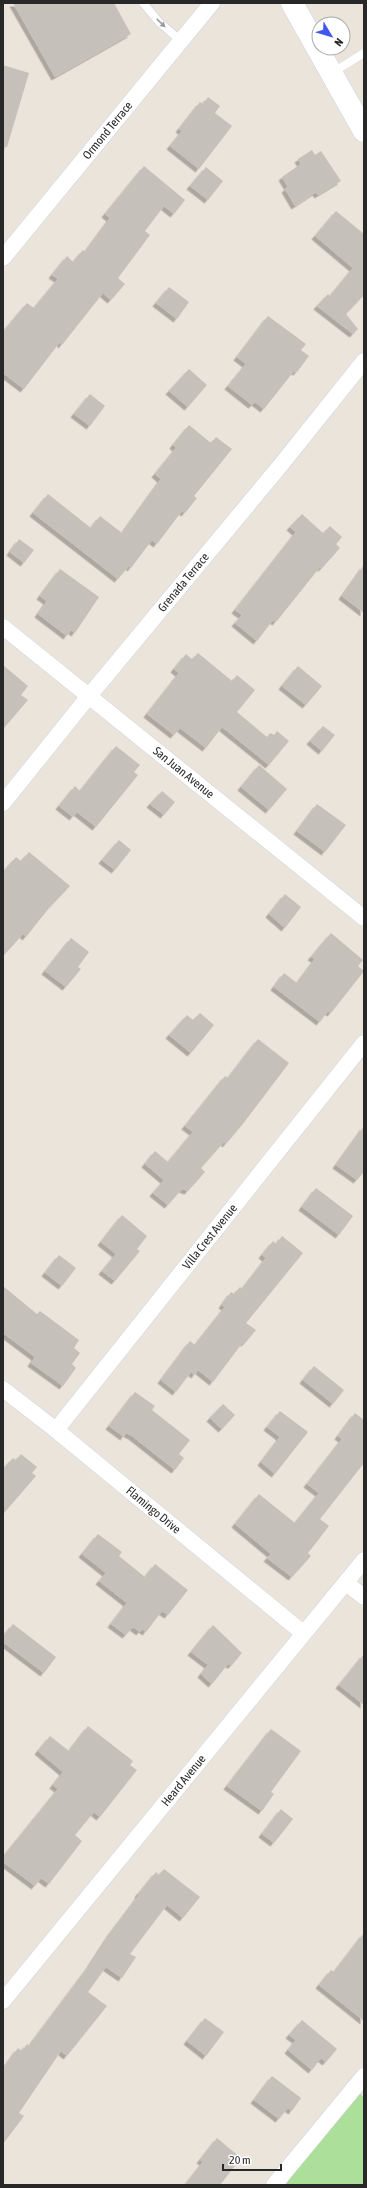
<svg xmlns="http://www.w3.org/2000/svg" width="367" height="2188" font-family="'Asap Condensed',sans-serif">
<style>
.green{fill:#acdf99}
.building{fill:#c5c1ba;filter:url(#shadow)}
.lines{fill:none;stroke-linecap:round;stroke-linejoin:round}
.lane-casing{stroke:#d0d2e1;stroke-width:9}
.street-casing{stroke:#d0d2e1;stroke-width:17}
.secondary-casing{stroke:#d0d2e1;stroke-width:23}
.lane{stroke:#fff;stroke-width:8}
.street{stroke:#fff;stroke-width:16}
.secondary{stroke:#fff;stroke-width:22}
.oneway{fill:#9e9e9e}
.labels{text-anchor:middle;dominant-baseline:central;stroke-width:3;stroke-linejoin:round;paint-order:stroke}
.street-label{font-size:12px;fill:#282828;stroke:#fff}
</style>
<defs>
<filter id="shadow"><feDropShadow dx="-3.5" dy="3.5" stdDeviation="0" flood-color="#0004"/></filter>
</defs>
<rect width="100%" height="100%" fill="#eae4da"/>
<path class="green" d="M 355,2090 L 364,2097 L 364,2185 L 280,2185 Z"/>
<g class="building">
<path d="M 13,3 L 114,3 L 131,34 L 55,77 Z"/>
<path d="M 3,65 L 29,73 L 7,147 L 3,147 Z"/>
<path d="M 208,97 L 220,106 L 215,113 L 232,126 L 199,169 L 170,146 L 182,131 L 179,129 L 200,102 L 203,104 Z"/>
<path d="M 312,150 L 315,155 L 321,151 L 341,181 L 318,195 L 316,192 L 295,206 L 285,189 L 288,187 L 282,177 L 301,164 L 298,159 Z"/>
<path d="M 144,166 L 185,200 L 174,214 L 164,206 L 145,231 L 150,235 L 118,278 L 125,284 L 111,300 L 103,293 L 62,345 L 60,342 L 24,389 L 3,373 L 3,332 L 27,303 L 34,308 L 58,279 L 52,275 L 67,256 L 73,262 L 83,250 L 85,252 L 110,218 L 105,214 Z"/>
<path d="M 206,167 L 223,181 L 208,200 L 190,186 Z"/>
<path d="M 336,211 L 364,234 L 364,295 L 346,314 L 358,329 L 353,334 L 317,306 L 328,294 L 330,296 L 353,268 L 315,236 Z"/>
<path d="M 169,287 L 189,302 L 177,319 L 156,303 Z"/>
<path d="M 268,316 L 306,344 L 301,350 L 309,356 L 297,372 L 294,371 L 264,409 L 255,402 L 252,405 L 228,386 L 246,364 L 237,357 Z"/>
<path d="M 189,369 L 207,385 L 188,407 L 169,391 Z"/>
<path d="M 90,394 L 105,406 L 90,426 L 74,414 Z"/>
<path d="M 189,425 L 211,443 L 216,437 L 232,449 L 194,496 L 197,498 L 185,513 L 182,511 L 157,544 L 152,540 L 131,568 L 129,566 L 118,579 L 33,513 L 48,494 L 91,528 L 100,516 L 122,533 L 161,479 L 155,474 L 176,448 L 173,445 Z"/>
<path d="M 302,514 L 323,533 L 330,526 L 342,537 L 336,544 L 340,548 L 322,568 L 320,567 L 276,622 L 273,620 L 257,641 L 235,623 L 242,615 L 235,610 L 296,532 L 290,527 Z"/>
<path d="M 19,539 L 34,550 L 24,563 L 10,552 Z"/>
<path d="M 364,565 L 364,613 L 342,596 Z"/>
<path d="M 60,569 L 99,597 L 75,633 L 71,630 L 67,636 L 38,614 L 47,601 L 40,596 Z"/>
<path d="M 198,653 L 232,681 L 237,675 L 255,690 L 237,712 L 267,737 L 270,733 L 274,735 L 277,731 L 289,741 L 269,765 L 222,727 L 206,748 L 180,728 L 174,735 L 147,714 L 179,673 L 174,669 L 186,654 L 192,659 Z"/>
<path d="M 3,665 L 28,686 L 21,695 L 28,700 L 3,729 Z"/>
<path d="M 298,666 L 322,686 L 306,705 L 282,686 Z"/>
<path d="M 323,726 L 335,735 L 322,751 L 310,741 Z"/>
<path d="M 116,746 L 140,765 L 134,772 L 138,775 L 96,827 L 77,812 L 73,817 L 59,806 L 75,786 L 80,791 Z"/>
<path d="M 259,765 L 287,789 L 269,810 L 241,787 Z"/>
<path d="M 162,791 L 175,802 L 164,815 L 150,804 Z"/>
<path d="M 317,804 L 346,825 L 325,852 L 297,831 Z"/>
<path d="M 119,840 L 131,850 L 115,870 L 102,860 Z"/>
<path d="M 29,852 L 70,886 L 49,908 L 26,937 L 23,934 L 3,956 L 3,872 L 16,857 L 21,861 Z"/>
<path d="M 285,894 L 301,907 L 285,928 L 269,914 Z"/>
<path d="M 331,933 L 363,960 L 358,966 L 364,971 L 331,1013 L 328,1011 L 320,1022 L 274,987 L 284,973 L 297,983 L 315,959 L 311,957 Z"/>
<path d="M 71,938 L 89,952 L 78,967 L 81,969 L 66,987 L 45,971 Z"/>
<path d="M 200,1013 L 214,1025 L 191,1053 L 169,1035 L 187,1015 L 193,1020 Z"/>
<path d="M 258,1039 L 289,1063 L 242,1125 L 226,1144 L 224,1142 L 201,1168 L 205,1172 L 188,1191 L 182,1189 L 168,1205 L 153,1193 L 164,1180 L 145,1164 L 155,1151 L 168,1162 L 193,1132 L 185,1126 L 225,1076 L 228,1078 Z"/>
<path d="M 364,1126 L 364,1172 L 357,1180 L 336,1165 Z"/>
<path d="M 316,1188 L 353,1216 L 339,1235 L 302,1207 Z"/>
<path d="M 122,1215 L 147,1236 L 137,1249 L 140,1251 L 115,1281 L 102,1271 L 116,1254 L 101,1242 Z"/>
<path d="M 282,1236 L 303,1253 L 246,1323 L 256,1330 L 245,1343 L 243,1342 L 213,1382 L 198,1370 L 195,1375 L 191,1372 L 176,1392 L 161,1380 L 190,1341 L 195,1345 L 202,1336 L 225,1307 L 222,1305 L 231,1292 L 234,1294 L 240,1287 L 242,1289 L 266,1258 L 262,1255 L 273,1241 L 276,1244 Z"/>
<path d="M 59,1255 L 76,1268 L 62,1286 L 45,1273 Z"/>
<path d="M 3,1286 L 37,1314 L 40,1311 L 79,1340 L 74,1348 L 80,1353 L 72,1364 L 76,1368 L 63,1386 L 31,1363 L 35,1357 L 3,1333 Z"/>
<path d="M 314,1366 L 344,1390 L 333,1404 L 303,1380 Z"/>
<path d="M 135,1392 L 155,1406 L 152,1410 L 190,1440 L 179,1454 L 184,1458 L 175,1470 L 132,1436 L 126,1433 L 124,1437 L 109,1426 Z"/>
<path d="M 223,1404 L 235,1415 L 222,1429 L 210,1418 Z"/>
<path d="M 280,1411 L 308,1432 L 275,1474 L 261,1462 L 280,1437 L 267,1427 Z"/>
<path d="M 355,1413 L 364,1420 L 364,1463 L 320,1519 L 329,1526 L 308,1553 L 311,1556 L 292,1577 L 267,1558 L 271,1554 L 235,1524 L 259,1494 L 295,1523 L 319,1493 L 307,1484 L 342,1439 L 338,1436 Z"/>
<path d="M 21,1454 L 37,1467 L 32,1473 L 36,1476 L 3,1514 L 3,1469 L 13,1458 L 16,1460 Z"/>
<path d="M 98,1534 L 122,1552 L 119,1556 L 145,1577 L 155,1564 L 188,1590 L 168,1615 L 162,1611 L 146,1632 L 142,1629 L 140,1632 L 133,1627 L 126,1635 L 111,1624 L 127,1603 L 99,1581 L 106,1573 L 82,1554 Z"/>
<path d="M 13,1624 L 56,1657 L 44,1673 L 3,1642 L 3,1637 Z"/>
<path d="M 213,1625 L 242,1653 L 232,1665 L 228,1664 L 212,1684 L 201,1674 L 208,1665 L 191,1652 Z"/>
<path d="M 364,1654 L 364,1705 L 339,1685 Z"/>
<path d="M 88,1726 L 133,1761 L 130,1765 L 137,1770 L 100,1817 L 94,1812 L 75,1835 L 82,1841 L 49,1884 L 41,1878 L 35,1886 L 3,1862 L 3,1857 L 58,1789 L 53,1785 L 63,1772 L 38,1751 L 50,1736 L 69,1751 Z"/>
<path d="M 271,1729 L 301,1751 L 271,1792 L 274,1794 L 262,1811 L 227,1786 Z"/>
<path d="M 281,1809 L 293,1819 L 274,1843 L 262,1834 Z"/>
<path d="M 164,1869 L 200,1897 L 183,1918 L 167,1905 L 130,1954 L 136,1957 L 122,1978 L 106,1967 L 88,1992 L 107,2006 L 67,2056 L 61,2051 L 19,2113 L 24,2116 L 3,2144 L 3,2069 L 18,2048 L 22,2051 L 27,2044 L 29,2046 L 89,1966 L 111,1932 L 139,1895 L 138,1894 L 156,1872 L 159,1875 Z"/>
<path d="M 364,1933 L 364,2021 L 319,1985 L 331,1970 L 334,1972 Z"/>
<path d="M 205,2018 L 224,2032 L 206,2056 L 187,2041 Z"/>
<path d="M 302,2020 L 337,2049 L 326,2062 L 321,2058 L 312,2070 L 288,2050 L 296,2040 L 289,2035 Z"/>
<path d="M 272,2076 L 301,2098 L 292,2111 L 288,2108 L 279,2119 L 254,2100 Z"/>
<path d="M 217,2138 L 241,2158 L 220,2185 L 185,2185 L 203,2162 L 200,2160 Z"/>
</g>
<g class="lines">
<g class="lane-casing">
<g id="lane">
<path d="M 143,3 L 159,22 L 181,41"/>
<path d="M 332,73 L 364,53"/>
</g>
</g>
<g class="street-casing">
<g id="street">
<path id="s1" d="M 3,258 L 212,3"/>
<path id="s2" d="M 3,627 L 364,918"/>
<path id="s3" d="M 3,803 L 89,696 L 280,466 L 364,361"/>
<path id="s4" d="M 3,1389 L 56,1430 L 303,1633"/>
<path id="s5" d="M 56,1430 L 364,1043"/>
<path d="M 346,1583 L 364,1597"/>
<path id="s6" d="M 3,2001 L 364,1560"/>
<path d="M 274,2185 L 364,2076"/>
</g>
</g>
<g class="secondary-casing">
<path id="secondary" d="M 292,3 L 364,131"/>
</g>
<use href="#lane" class="lane"/>
<use href="#street" class="street"/>
<use href="#secondary" class="secondary"/>
</g>
<defs><path id="oneway-solid" d="M-6-.8H1V-3.2L6.5 0L1 3.2V.8H-6Z"/></defs>
<use class="oneway" href="#oneway-solid" transform="translate(161 23) rotate(44)"/>
<g class="labels">
<g class="street-label">
<text stroke="none"><textPath href="#s1" startOffset="165">Ormond Terrace</textPath></text>
<text stroke="none"><textPath href="#s3" startOffset="285">Grenada Terrace</textPath></text>
<text stroke="none"><textPath href="#s2" startOffset="232">San Juan Avenue</textPath></text>
<text stroke="none"><textPath href="#s5" startOffset="247">Villa Crest Avenue</textPath></text>
<text stroke="none"><textPath href="#s4" startOffset="193">Flamingo Drive</textPath></text>
<text stroke="none"><textPath href="#s6" startOffset="285">Heard Avenue</textPath></text>
</g>
</g>
<rect width="367" height="2188" fill="none" stroke="#282828" stroke-width="8"/>
<g transform="translate(331 36) rotate(128)"><circle r="19" fill="#ffffff" stroke="#a9a9a9"/>
<path d="M0-3L7 15L0 10L-7 15Z" fill="#4155f1"/>
<text y="-6" font-size="11" font-weight="bold" text-anchor="middle" fill="#282828">N</text>
</g>
<path d="M223 2164v6h58v-6" fill="none" stroke="#282828" stroke-width="2"/>
<text x="229" y="2164" font-size="12" fill="#282828" stroke="#ffffff" stroke-width="3" paint-order="stroke">20 m</text>
</svg>
